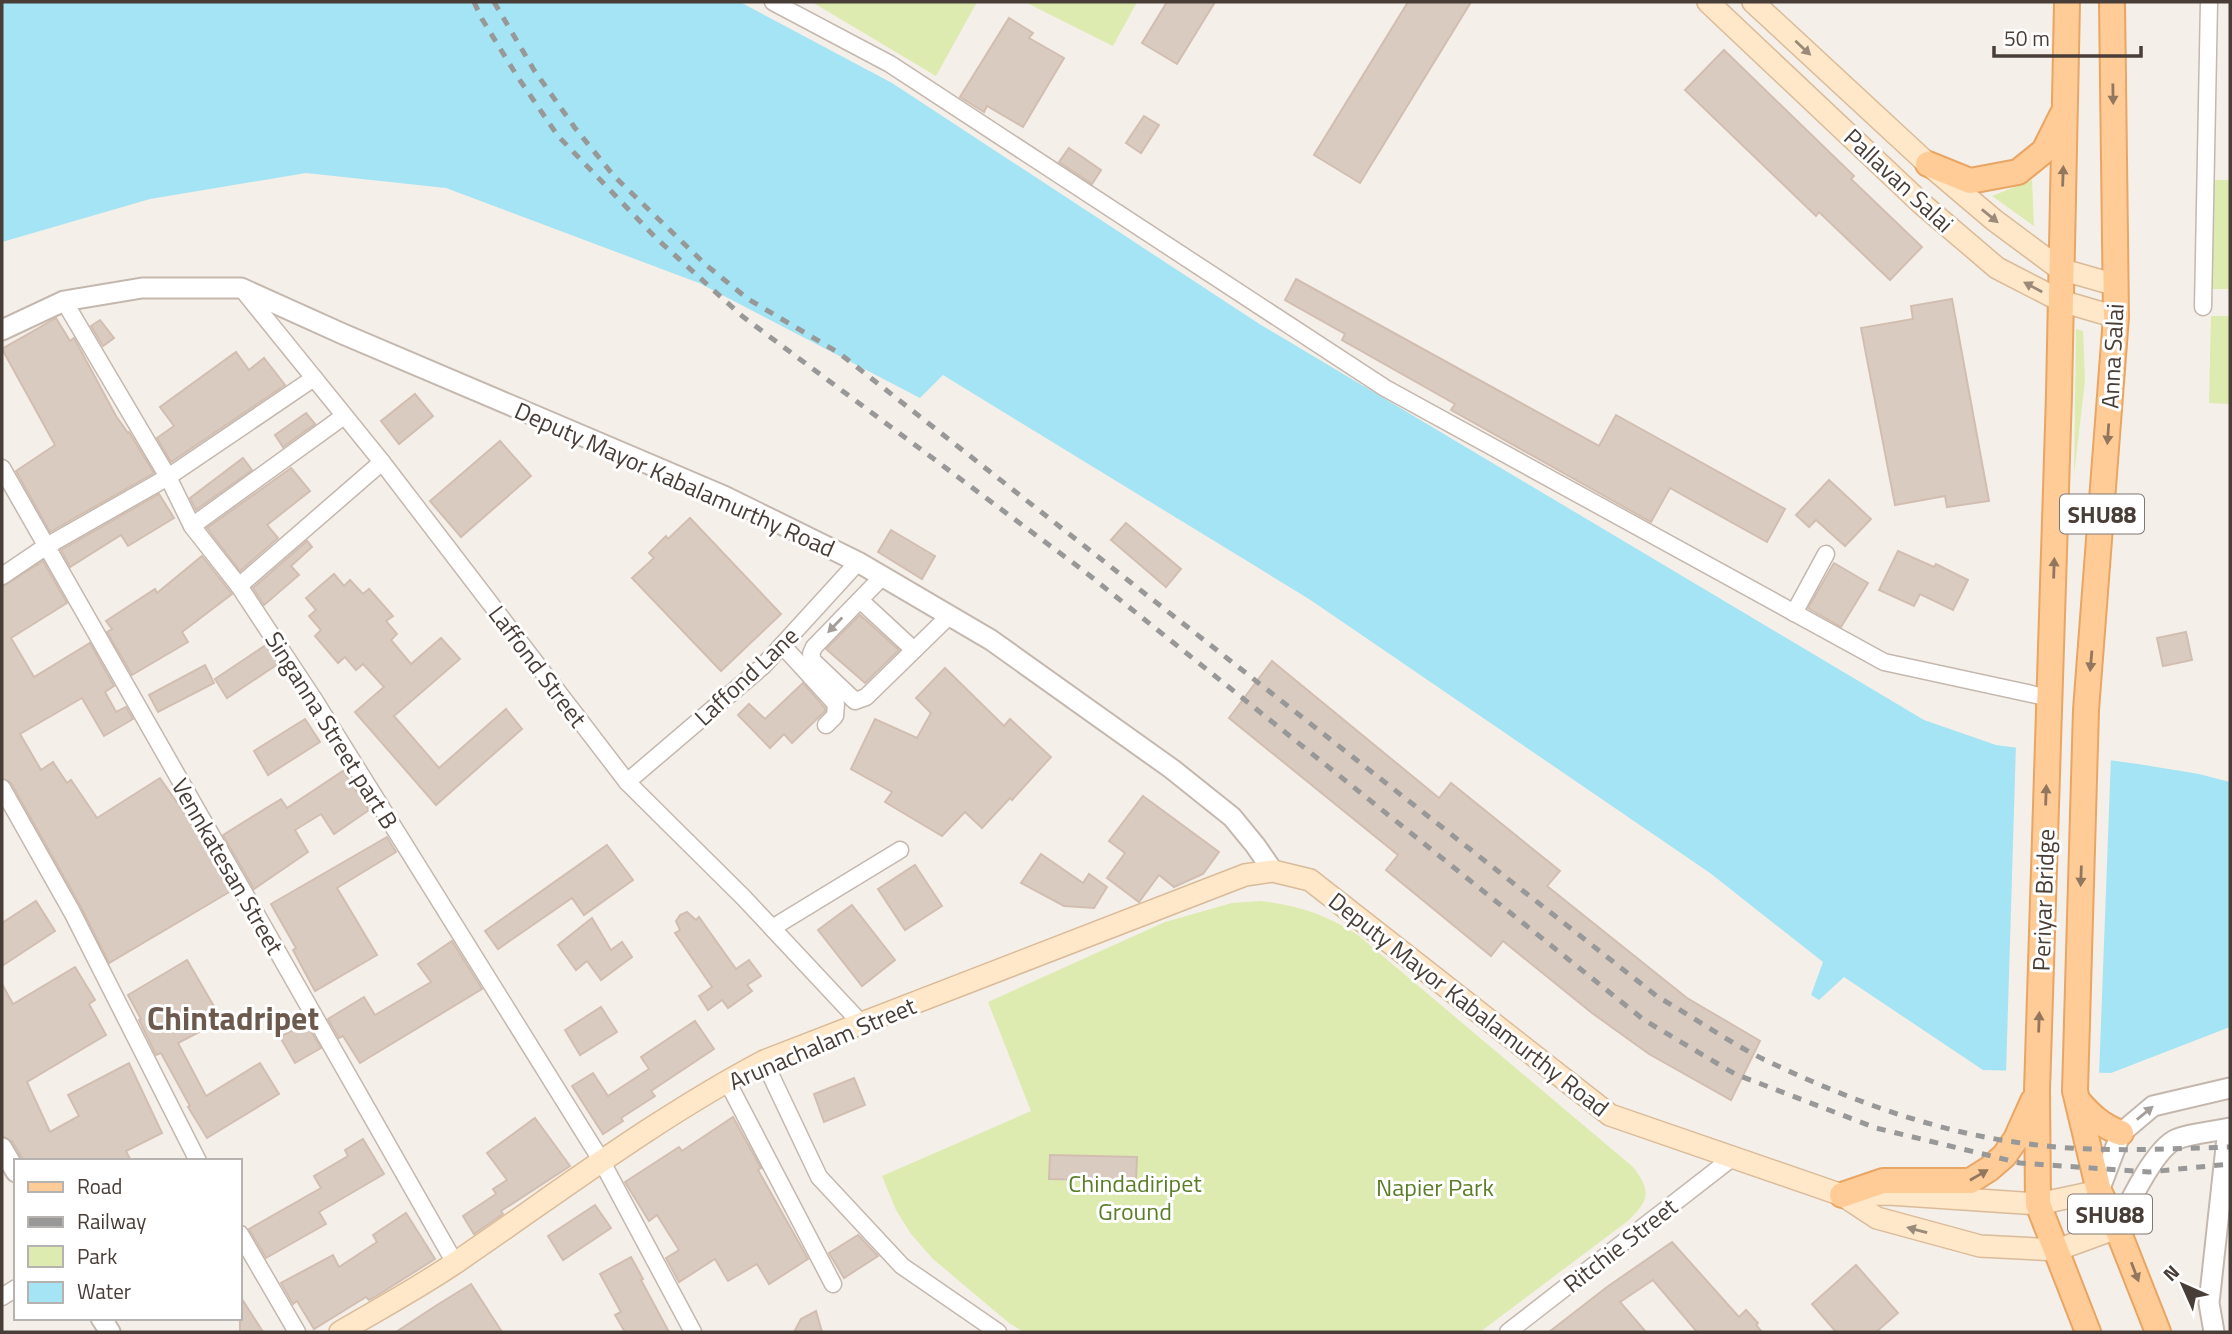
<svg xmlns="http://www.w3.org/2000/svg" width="2232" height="1334" font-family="'Titillium Web',sans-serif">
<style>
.green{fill:#ddebb1}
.water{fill:#a4e4f4}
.pier{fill:#f5efe9}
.building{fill:#dacbc1;stroke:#d2beb1;stroke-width:2}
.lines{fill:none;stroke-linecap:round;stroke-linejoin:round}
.minor-casing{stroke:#c4b8ae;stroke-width:19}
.tertiary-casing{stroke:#c4b8ae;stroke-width:23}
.secondary-casing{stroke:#dabb99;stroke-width:24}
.primary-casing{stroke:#e9a563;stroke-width:28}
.minor{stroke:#fff;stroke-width:16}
.tertiary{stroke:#fff;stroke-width:19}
.secondary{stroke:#ffe7c9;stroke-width:21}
.primary{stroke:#ffcc98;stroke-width:24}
.rail{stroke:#989898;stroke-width:5;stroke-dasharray:9 9;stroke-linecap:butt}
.oneway{fill:#9b8a79}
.oneway2{fill:#92775e}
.oneway3{fill:#a49e9b}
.labels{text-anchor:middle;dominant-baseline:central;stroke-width:6;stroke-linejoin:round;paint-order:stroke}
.shield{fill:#fff;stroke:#807873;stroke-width:2}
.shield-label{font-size:23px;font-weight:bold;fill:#493e37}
.street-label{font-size:24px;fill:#493e37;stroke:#fff}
.park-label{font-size:24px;fill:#5a7e27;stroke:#fff}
.district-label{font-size:32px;font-weight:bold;fill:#6d5a4e;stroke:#fff}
</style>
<rect width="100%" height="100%" fill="#f5efe9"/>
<g class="green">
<path d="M 812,2 L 977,2 L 936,76 Z"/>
<path d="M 1025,2 L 1137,2 L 1113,46 Z"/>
<path d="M 2032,180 L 2034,226 L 1992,196 Z"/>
<path d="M 2198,180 L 2230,180 L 2230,289 L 2197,289 Z"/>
<path d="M 2211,316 L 2230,316 L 2230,404 L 2209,403 Z"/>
<path d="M 2076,329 L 2083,331 L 2085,380 L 2074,476 Z"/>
<path d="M 1261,901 C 1297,905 1328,915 1358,935 L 1633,1167 C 1651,1191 1650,1199 1629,1220 L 1480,1332 L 1024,1332 L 1009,1323 L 933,1259 L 911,1234 L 896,1210 L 882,1176 L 1031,1111 L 988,1002 L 1165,922 L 1232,903 Z"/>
</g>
<path class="water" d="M 2,2 L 740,2 L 892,83 L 1261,325 L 1924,720 L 1996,745 L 2138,764 L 2199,774 L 2230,782 L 2230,1027 L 2111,1073 L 1983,1070 L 1844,977 L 1819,1000 L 1811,995 L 1823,962 L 1710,873 L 1309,599 L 943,375 L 920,398 L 699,283 L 446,188 L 306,173 L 150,199 L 2,242 Z"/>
<path class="pier" d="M 2016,744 L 2111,757 L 2099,1076 L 2006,1074 Z"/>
<g class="building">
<path d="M 1167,2 L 1215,2 L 1177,64 L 1142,43 Z"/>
<path d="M 1408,2 L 1471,2 L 1360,183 L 1314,155 Z"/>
<path d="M 1009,18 L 1033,33 L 1029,38 L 1064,58 L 1023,127 L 987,106 L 984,112 L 960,97 Z"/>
<path d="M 1724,50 L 1854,176 L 1851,179 L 1922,247 L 1890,280 L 1819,212 L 1816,216 L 1685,90 Z"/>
<path d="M 1144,116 L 1159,125 L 1141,153 L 1126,143 Z"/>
<path d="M 1069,148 L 1101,170 L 1092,184 L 1059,162 Z"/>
<path d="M 1296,279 L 1599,446 L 1616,415 L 1785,509 L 1767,542 L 1670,488 L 1651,522 L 1451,410 L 1455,404 L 1342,340 L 1345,334 L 1285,300 Z"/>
<path d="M 1952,299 L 1989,501 L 1947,507 L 1945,496 L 1895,505 L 1861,328 L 1913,319 L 1911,306 Z"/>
<path d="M 56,318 L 70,341 L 74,338 L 116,416 L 128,433 L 129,432 L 154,473 L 50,532 L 16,471 L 55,445 L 2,349 Z"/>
<path d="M 100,320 L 114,338 L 103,346 L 91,326 Z"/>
<path d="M 236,352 L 249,370 L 264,358 L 285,385 L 171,462 L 157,438 L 174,426 L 160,407 Z"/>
<path d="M 415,394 L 433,416 L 399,444 L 381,421 Z"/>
<path d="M 306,413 L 315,424 L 283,447 L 275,435 Z"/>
<path d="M 500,441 L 531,476 L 461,537 L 430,501 Z"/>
<path d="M 243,458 L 252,470 L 196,510 L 190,498 Z"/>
<path d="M 291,468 L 310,491 L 267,525 L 278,538 L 240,571 L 207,528 Z"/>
<path d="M 1829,480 L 1871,519 L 1845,546 L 1816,520 L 1809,527 L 1796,515 Z"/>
<path d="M 159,494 L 174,518 L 128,546 L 121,535 L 70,567 L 61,550 Z"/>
<path d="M 690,518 L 781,614 L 721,671 L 632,578 L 654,558 L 649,553 L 666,536 L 668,539 Z"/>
<path d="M 1126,523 L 1181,569 L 1166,587 L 1111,540 Z"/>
<path d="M 891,530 L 935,556 L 922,579 L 878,552 Z"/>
<path d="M 307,541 L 312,547 L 291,566 L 299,575 L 264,605 L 253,588 Z"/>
<path d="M 1898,551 L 1934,567 L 1936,564 L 1968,580 L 1953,610 L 1920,594 L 1914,606 L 1879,590 Z"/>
<path d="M 202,556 L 232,594 L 182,632 L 188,642 L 132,675 L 107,632 L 112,629 L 106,621 L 155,589 L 157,593 Z"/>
<path d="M 43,561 L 67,603 L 11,638 L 34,677 L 90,643 L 114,686 L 105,692 L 116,712 L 126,707 L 133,719 L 104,736 L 82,698 L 20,734 L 41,770 L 53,762 L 67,783 L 71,780 L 97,818 L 160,778 L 200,836 L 231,891 L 109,963 L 81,907 L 11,783 L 2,778 L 2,587 Z"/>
<path d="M 1834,563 L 1868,583 L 1841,627 L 1808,608 Z"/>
<path d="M 334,574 L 344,586 L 350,580 L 363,594 L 369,589 L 393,616 L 386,621 L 397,634 L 391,640 L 411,664 L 441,638 L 460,659 L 394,716 L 439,768 L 506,709 L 522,729 L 436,805 L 355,712 L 384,687 L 363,664 L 356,670 L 345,657 L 338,663 L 315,636 L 321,630 L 309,616 L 316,610 L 306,598 Z"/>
<path d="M 860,615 L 899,650 L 865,683 L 826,649 Z"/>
<path d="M 2186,632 L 2192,660 L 2163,666 L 2157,638 Z"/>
<path d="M 266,645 L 278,664 L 227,698 L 215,679 Z"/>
<path d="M 1272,661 L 1439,798 L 1451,783 L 1560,871 L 1547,886 L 1687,998 L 1760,1041 L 1731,1100 L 1649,1054 L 1592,1013 L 1503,941 L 1491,956 L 1386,870 L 1398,855 L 1229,718 Z"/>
<path d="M 205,665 L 214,683 L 158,712 L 149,695 Z"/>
<path d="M 945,668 L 1004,726 L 1010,719 L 1051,757 L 1012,800 L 1010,798 L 982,828 L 965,812 L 942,836 L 885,802 L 892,792 L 851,769 L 875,719 L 917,738 L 931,713 L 916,698 Z"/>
<path d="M 803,683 L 825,708 L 825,711 L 792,743 L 784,734 L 770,748 L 738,715 L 749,704 L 765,719 Z"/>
<path d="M 305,719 L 320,742 L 268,775 L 254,751 Z"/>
<path d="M 343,771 L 369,810 L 334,834 L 321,814 L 295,830 L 308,852 L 254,889 L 223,835 L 281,799 L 287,808 Z"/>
<path d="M 1143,796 L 1219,852 L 1203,874 L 1174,887 L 1159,875 L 1139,902 L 1107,878 L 1125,853 L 1109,841 Z"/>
<path d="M 387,837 L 396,852 L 337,888 L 377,955 L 315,991 L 293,950 L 296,948 L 271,904 Z"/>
<path d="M 607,845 L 633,880 L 584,915 L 572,898 L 498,949 L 485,931 Z"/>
<path d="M 1041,854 L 1083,883 L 1089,874 L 1107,887 L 1094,908 L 1064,906 L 1021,883 Z"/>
<path d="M 915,865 L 942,906 L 905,930 L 878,889 Z"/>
<path d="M 36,901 L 55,931 L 2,966 L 2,923 Z"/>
<path d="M 852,905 L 895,960 L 862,986 L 818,930 Z"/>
<path d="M 687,912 L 696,920 L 699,917 L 736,969 L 749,960 L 761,976 L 747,985 L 752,991 L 728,1008 L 722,1000 L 708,1010 L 699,996 L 712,987 L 675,933 L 680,930 L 676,921 L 680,915 Z"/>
<path d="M 592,918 L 611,950 L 622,942 L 632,957 L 601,980 L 587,961 L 576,970 L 558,945 Z"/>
<path d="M 452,941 L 482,989 L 360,1063 L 343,1036 L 339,1038 L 328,1019 L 364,997 L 375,1015 L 431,982 L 418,964 Z"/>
<path d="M 187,960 L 222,1020 L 178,1043 L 206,1096 L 260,1063 L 279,1094 L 207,1138 L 188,1107 L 190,1106 L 161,1053 L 156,1055 L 139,1020 L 141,1019 L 128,995 Z"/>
<path d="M 75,967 L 95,1000 L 89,1004 L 106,1035 L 27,1082 L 50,1132 L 79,1116 L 68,1095 L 129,1063 L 162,1133 L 126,1151 L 131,1161 L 24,1161 L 12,1141 L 2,1136 L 2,984 L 13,1004 Z"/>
<path d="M 601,1007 L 617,1032 L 580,1055 L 565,1030 Z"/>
<path d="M 695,1021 L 714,1049 L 651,1091 L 655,1096 L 621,1118 L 623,1121 L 603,1134 L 572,1086 L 593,1073 L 608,1096 L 649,1069 L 641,1057 Z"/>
<path d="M 306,1023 L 321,1048 L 295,1063 L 280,1037 Z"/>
<path d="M 854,1078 L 865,1105 L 824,1122 L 814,1094 Z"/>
<path d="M 733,1117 L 761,1168 L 758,1170 L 808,1259 L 769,1284 L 757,1264 L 728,1281 L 715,1259 L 679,1282 L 666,1258 L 679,1250 L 657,1215 L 649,1221 L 625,1182 L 679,1147 L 682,1151 Z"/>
<path d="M 535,1118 L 570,1166 L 501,1211 L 503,1214 L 474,1234 L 463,1216 L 496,1194 L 493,1189 L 507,1180 L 487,1153 Z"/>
<path d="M 363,1139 L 384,1174 L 319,1212 L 326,1224 L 266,1258 L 249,1229 L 321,1188 L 314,1176 L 348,1156 L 345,1150 Z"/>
<path d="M 1050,1155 L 1137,1157 L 1136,1181 L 1049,1179 Z"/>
<path d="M 595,1205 L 611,1228 L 563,1260 L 548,1236 Z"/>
<path d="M 406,1213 L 435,1259 L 378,1295 L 369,1300 L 366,1297 L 314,1329 L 297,1301 L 293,1304 L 281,1283 L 333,1255 L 339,1267 L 377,1242 L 373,1235 Z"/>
<path d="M 858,1235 L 878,1256 L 844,1278 L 829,1253 Z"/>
<path d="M 1672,1242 L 1739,1317 L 1746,1310 L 1758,1323 L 1756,1325 L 1762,1332 L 1697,1332 L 1653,1280 L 1620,1302 L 1646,1332 L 1549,1332 L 1607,1287 Z"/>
<path d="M 631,1257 L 643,1279 L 641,1280 L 669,1332 L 625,1332 L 615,1315 L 621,1312 L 600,1274 Z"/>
<path d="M 1856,1265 L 1898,1313 L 1876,1332 L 1836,1332 L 1812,1304 Z"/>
<path d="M 471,1284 L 502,1332 L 396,1332 L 437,1305 Z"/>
<path d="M 240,1296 L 263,1332 L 240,1332 Z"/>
<path d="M 816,1311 L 822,1332 L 794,1332 L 801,1319 Z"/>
</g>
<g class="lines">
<g class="minor-casing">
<g id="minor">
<path d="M 773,2 L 890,64 L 1385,388 L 1884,662 L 2050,698"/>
<path d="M 242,289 L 382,462 L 627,782 L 744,898 L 861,1023"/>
<path d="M 64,301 L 168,477 L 192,526 L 239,586 L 315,701 L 601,1160 L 693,1332"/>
<path d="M 2203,307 L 2209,2"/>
<path d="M 2,468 L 455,1263"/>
<path d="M 192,526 L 344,416"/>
<path d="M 2,576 L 45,547 L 168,477 L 314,378"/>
<path d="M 883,576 L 814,647 L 811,654 L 813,661 L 855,701 L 866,697 L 949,616"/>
<path d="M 239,586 L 382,462"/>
<path d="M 860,600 L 914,650"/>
<path d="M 1794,613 L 1826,554"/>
<path d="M 782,645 L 836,704 L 835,716 L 826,725"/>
<path d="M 627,782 L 763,666 L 858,562"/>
<path d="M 2,788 L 72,912 L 198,1161"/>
<path d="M 772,928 L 900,850"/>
<path d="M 764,1061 L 819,1177 L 902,1266 L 998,1332"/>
<path d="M 727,1081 L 833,1284"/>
<path d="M 240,1234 L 297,1332"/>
<path d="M 2,1297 L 16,1288"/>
<path d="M 1508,1332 L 1732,1158"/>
</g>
</g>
<g class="tertiary-casing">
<g id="tertiary">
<path d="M 2,330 L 64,301 L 142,288 L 241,288 L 343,334 L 724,496 L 858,562 L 991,640 L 1172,769 L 1232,817 L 1255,845 L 1273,871"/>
<path d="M 2,1148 L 16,1172"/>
<path d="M 2099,1191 L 2121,1133 L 2153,1106 L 2230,1088"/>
<path d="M 2117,1228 C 2127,1207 2155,1147 2177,1139 C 2193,1133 2213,1132 2230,1128"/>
<path d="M 101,1318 L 110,1332"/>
<path d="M 2214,1332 L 2209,1303 L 2228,1129"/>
</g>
</g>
<g class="secondary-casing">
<g id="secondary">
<path d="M 1708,2 L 1922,204 L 1997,268 L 2061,301 L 2116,317"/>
<path d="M 1753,2 L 1928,164 L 1994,220 L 2060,269 L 2116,285"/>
<path d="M 1842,1195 L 1877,1218 L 1980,1246 L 2057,1250 L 2117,1228"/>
<path d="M 340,1332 C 379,1309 420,1287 458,1261 C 559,1192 656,1118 764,1061 L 1245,875 L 1273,871 L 1310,880 L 1610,1115 L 1842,1195 L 1889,1194 L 2038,1204 L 2099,1191"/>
</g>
</g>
<g class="primary-casing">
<g id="primary">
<path d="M 2067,2 L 2059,394 L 2037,1091 L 2038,1204 L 2088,1332"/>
<path d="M 2112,2 L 2116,317 L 2086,710 L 2075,1091 L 2099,1191 L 2117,1228 L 2158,1332"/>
<path d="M 1928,164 L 1970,181 L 2018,172 L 2044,151 L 2062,115"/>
<path d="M 2078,1101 C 2091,1116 2102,1126 2121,1133"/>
<path d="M 1842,1195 L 1883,1181 L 1970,1181 L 1989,1169 L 2004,1156 L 2016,1139 L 2033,1101"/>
</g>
</g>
<use href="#minor" class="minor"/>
<use href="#tertiary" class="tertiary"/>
<use href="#secondary" class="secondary"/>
<use href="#primary" class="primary"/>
<g class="rail">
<path d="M 474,2 L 482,19 L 517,76 L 558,136 L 657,239 L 742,316 L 1084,571 L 1644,1020 L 1735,1074 L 1876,1128 L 2020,1163 L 2149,1172 L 2230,1164"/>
<path d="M 494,2 L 534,70 L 575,128 L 614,176 L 706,265 L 748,299 L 839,353 L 1658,997 C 1693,1017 1727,1041 1763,1059 C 1846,1099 1937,1133 2029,1144 C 2096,1153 2163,1149 2230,1147"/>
</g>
</g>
<defs><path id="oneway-solid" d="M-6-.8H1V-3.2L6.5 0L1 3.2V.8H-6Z" transform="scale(1.75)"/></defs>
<g class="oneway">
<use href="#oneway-solid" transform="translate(1803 48) rotate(43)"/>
<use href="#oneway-solid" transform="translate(1990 216) rotate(39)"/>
<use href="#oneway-solid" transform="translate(2033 287) rotate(-152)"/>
<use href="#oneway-solid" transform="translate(1917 1230) rotate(-165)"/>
</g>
<g class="oneway2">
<use href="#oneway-solid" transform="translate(2113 94) rotate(89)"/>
<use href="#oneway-solid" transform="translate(2063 176) rotate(-88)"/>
<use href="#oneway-solid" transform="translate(2108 434) rotate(94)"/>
<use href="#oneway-solid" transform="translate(2054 568) rotate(-88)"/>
<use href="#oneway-solid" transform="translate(2091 661) rotate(95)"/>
<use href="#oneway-solid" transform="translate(2046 795) rotate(-88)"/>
<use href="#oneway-solid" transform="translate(2081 876) rotate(92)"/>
<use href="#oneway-solid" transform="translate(2039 1022) rotate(-88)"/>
<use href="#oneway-solid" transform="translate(1979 1175) rotate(-30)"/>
<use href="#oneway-solid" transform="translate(2135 1272) rotate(69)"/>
</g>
<g class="oneway3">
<use href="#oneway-solid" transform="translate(835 625) rotate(134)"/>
<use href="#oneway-solid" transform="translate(2145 1113) rotate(-39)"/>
</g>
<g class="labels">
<g class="shield">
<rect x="2060" y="494.5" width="84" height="39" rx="5"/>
<rect x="2068" y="1194.5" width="84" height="39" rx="5"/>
</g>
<g class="shield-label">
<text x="2102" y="514">SHU88</text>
<text x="2110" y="1214">SHU88</text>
</g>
<g class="street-label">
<text transform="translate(1899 180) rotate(43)">Pallavan Salai</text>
<text transform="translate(2112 356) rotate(-87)">Anna Salai</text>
<text transform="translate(675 479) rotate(24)">Deputy Mayor Kabalamurthy Road</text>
<text transform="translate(538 666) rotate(53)">Laffond Street</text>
<text transform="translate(746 676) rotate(-43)">Laffond Lane</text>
<text transform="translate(332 730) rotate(58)">Singanna Street part B</text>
<text transform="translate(228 866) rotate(60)">Vennkatesan Street</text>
<text transform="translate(2043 900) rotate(-88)">Periyar Bridge</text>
<text transform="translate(1469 1004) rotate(38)">Deputy Mayor Kabalamurthy Road</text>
<text transform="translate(822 1043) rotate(-23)">Arunachalam Street</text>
<text transform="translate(1620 1245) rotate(-38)">Ritchie Street</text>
</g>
<g class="park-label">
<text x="1135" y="1183">Chindadiripet<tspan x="1135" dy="28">Ground</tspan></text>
<text x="1435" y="1187">Napier Park</text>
</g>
<g class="district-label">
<text x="233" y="1018">Chintadripet</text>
</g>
</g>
<rect width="2232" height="1334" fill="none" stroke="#493e37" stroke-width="7"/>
<rect x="14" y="1159" width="228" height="161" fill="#ffffff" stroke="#b6b2af" stroke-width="2"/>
<rect x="28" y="1182" width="35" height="10" fill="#ffcc98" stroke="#b6b2af" stroke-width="2"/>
<text x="77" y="1194" font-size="21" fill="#493e37">Road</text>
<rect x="28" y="1217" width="35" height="10" fill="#989898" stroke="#b6b2af" stroke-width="2"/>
<text x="77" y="1229" font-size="21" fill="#493e37">Railway</text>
<rect x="28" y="1246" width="35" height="21" fill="#ddebb1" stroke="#b6b2af" stroke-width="2"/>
<text x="77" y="1264" font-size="21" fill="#493e37">Park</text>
<rect x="28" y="1282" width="35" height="21" fill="#a4e4f4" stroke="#b6b2af" stroke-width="2"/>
<text x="77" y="1299" font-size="21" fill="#493e37">Water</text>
<g transform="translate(2183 1285) rotate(315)" stroke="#ffffff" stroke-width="5" paint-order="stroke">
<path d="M0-5L12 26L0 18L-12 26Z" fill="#493e37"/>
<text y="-10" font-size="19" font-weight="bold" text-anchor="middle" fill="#493e37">N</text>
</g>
<path d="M1994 46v10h147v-10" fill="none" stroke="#493e37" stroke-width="3.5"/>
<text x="2004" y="46" font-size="21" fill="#493e37" stroke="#ffffff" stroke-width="5" paint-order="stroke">50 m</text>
</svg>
